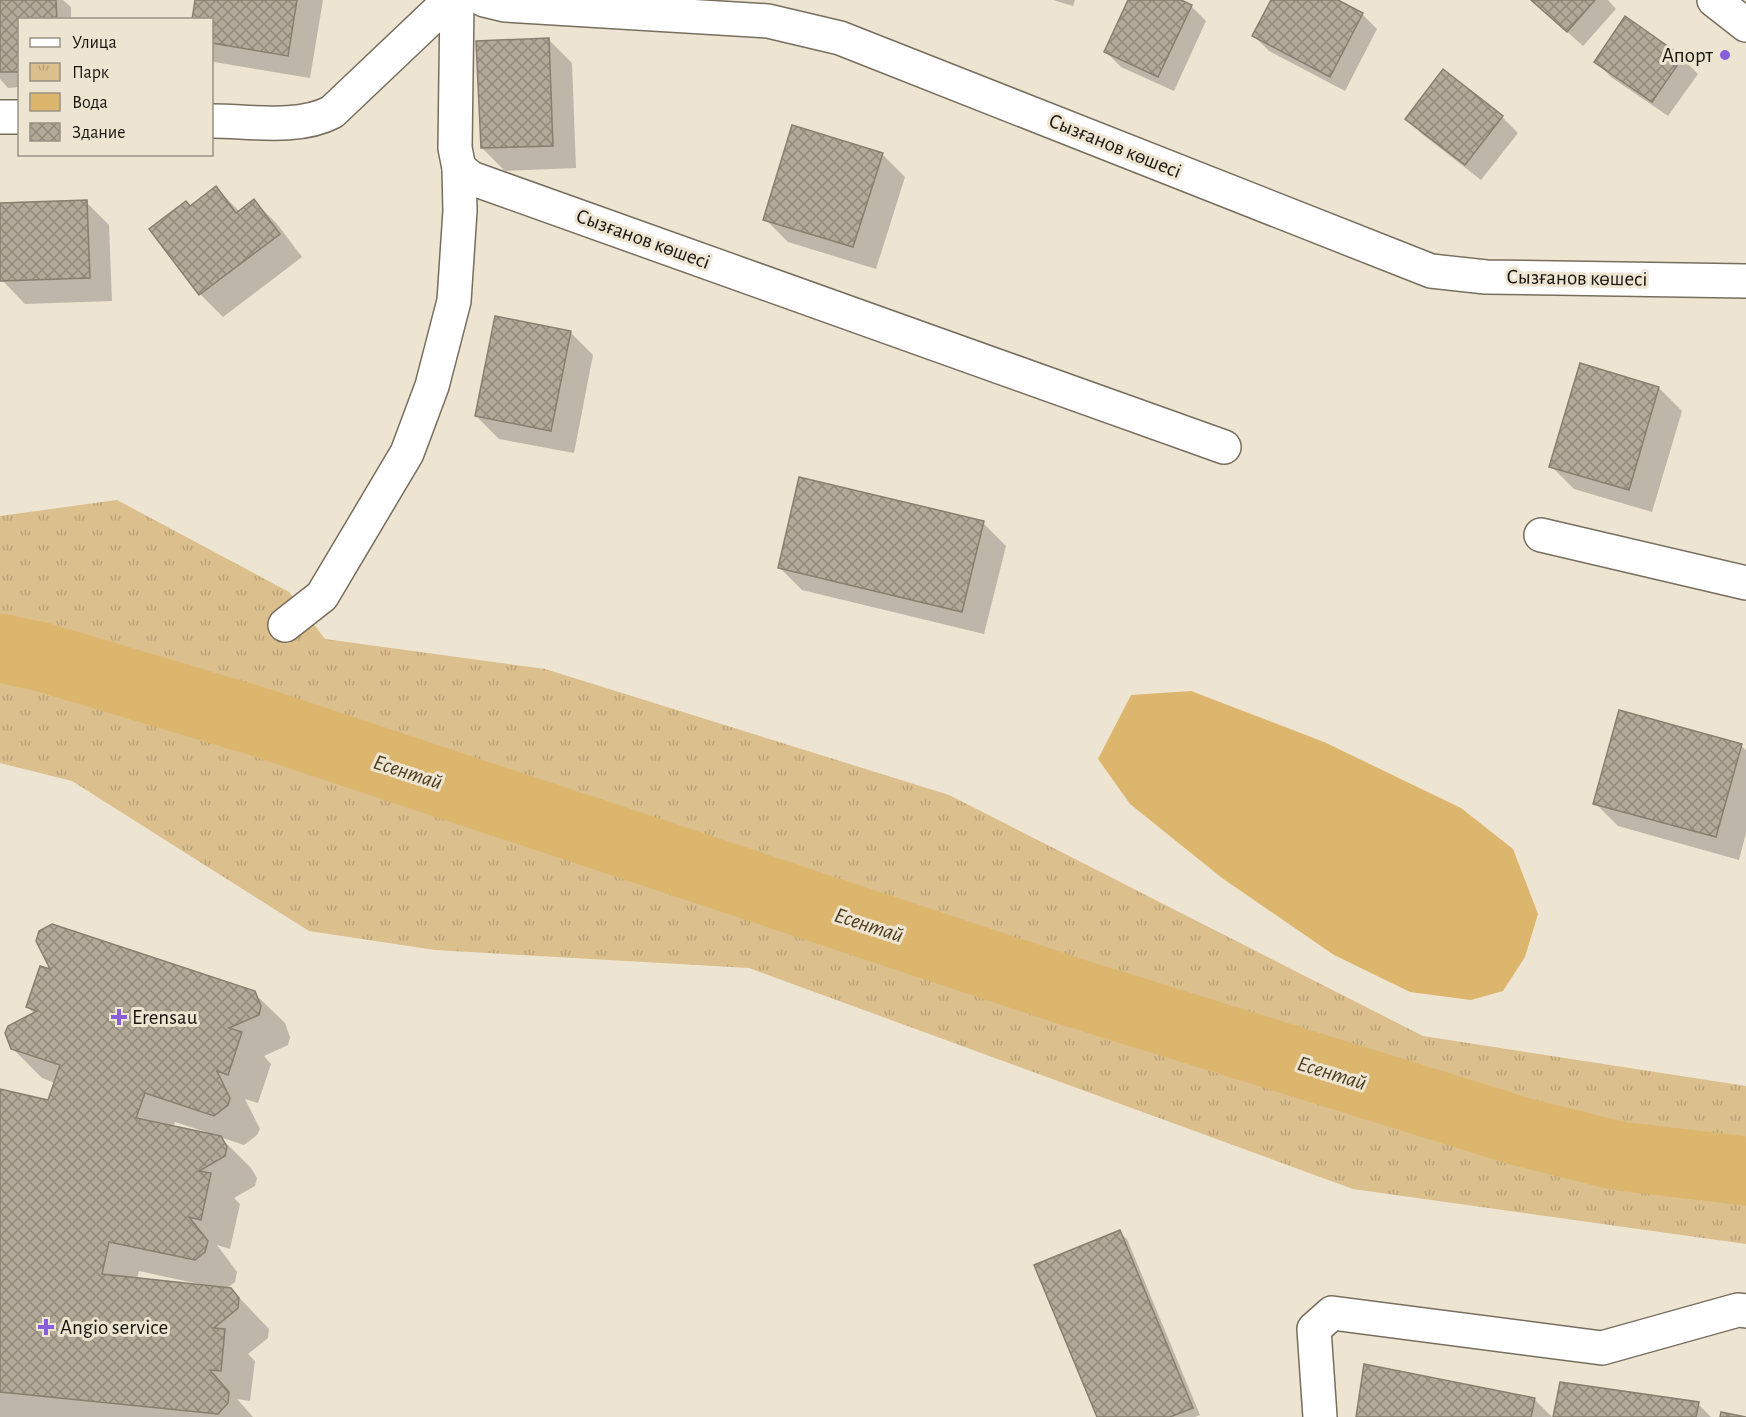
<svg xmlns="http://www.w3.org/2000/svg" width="1746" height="1417" font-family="'Alegreya Sans',sans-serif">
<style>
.park{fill:url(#park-tufts)}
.water{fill:#ddb66e}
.shadow{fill:#0003;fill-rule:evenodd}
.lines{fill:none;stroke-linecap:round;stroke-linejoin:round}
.river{stroke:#ddb66e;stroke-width:69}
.building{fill:url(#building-cross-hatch);stroke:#887f6f;stroke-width:1.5}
.minor-casing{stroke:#776e5e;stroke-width:36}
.minor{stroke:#fff;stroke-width:33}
.poi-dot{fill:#885fd9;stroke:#eee4d2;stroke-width:2}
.labels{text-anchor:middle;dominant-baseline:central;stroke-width:6;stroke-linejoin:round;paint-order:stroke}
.poi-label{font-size:21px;fill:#19160f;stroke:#eee4d2;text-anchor:start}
.street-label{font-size:21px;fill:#19160f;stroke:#eee4d2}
.water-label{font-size:22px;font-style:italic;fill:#4d3d1d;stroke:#eee4d2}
</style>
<defs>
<pattern id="park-tufts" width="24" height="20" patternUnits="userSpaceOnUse" patternTransform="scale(1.5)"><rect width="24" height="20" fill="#dbbf8c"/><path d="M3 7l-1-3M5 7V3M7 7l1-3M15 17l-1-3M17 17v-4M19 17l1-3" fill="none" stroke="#bba378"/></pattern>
<pattern id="building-cross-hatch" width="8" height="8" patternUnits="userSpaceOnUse" patternTransform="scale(1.5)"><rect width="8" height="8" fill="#b2a998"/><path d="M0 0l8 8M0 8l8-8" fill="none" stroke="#90897a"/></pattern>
</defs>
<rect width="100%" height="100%" fill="#eee4d2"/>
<path class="park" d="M 117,500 L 289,592 L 325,639 L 545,669 L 949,795 L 1423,1036 L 1746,1086 L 1746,1244 L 1353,1189 L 749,968 L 435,950 L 309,931 L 72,781 L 0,763 L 0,516 Z"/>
<path class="water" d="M 1191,691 L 1324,742 L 1461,808 L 1513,849 L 1538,914 L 1525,957 L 1503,991 L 1471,1000 L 1410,992 L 1334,955 L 1222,878 L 1130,804 L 1098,759 L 1131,695 Z"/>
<g class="shadow">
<path d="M 0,0 L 63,0 L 71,7 L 71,20 L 20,20 L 20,87 L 8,88 L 0,79 Z"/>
<path d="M 197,0 L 323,0 L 310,78 L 214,62 L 212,60 L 212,20 Z"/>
<path d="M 1053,0 L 1075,0 L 1073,6 Z"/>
<path d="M 1130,0 L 1178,0 L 1191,6 L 1206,21 L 1174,91 L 1121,67 L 1106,52 Z"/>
<path d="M 1273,0 L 1334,0 L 1362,14 L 1377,29 L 1345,91 L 1269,51 L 1254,36 Z"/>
<path d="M 1532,0 L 1608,0 L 1616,9 L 1583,46 Z"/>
<path d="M 549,40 L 572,63 L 576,168 L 505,171 L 482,148 Z"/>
<path d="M 1682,58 L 1698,74 L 1668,116 L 1611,77 L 1596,62 Z"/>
<path d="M 1444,72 L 1502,117 L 1518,133 L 1481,180 L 1422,134 L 1407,119 Z"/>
<path d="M 882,154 L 905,177 L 876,269 L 788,242 L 765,219 Z"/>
<path d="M 216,188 L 240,212 L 254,201 L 277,224 L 302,257 L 223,317 L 200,294 L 190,208 Z"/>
<path d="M 86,202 L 109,225 L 112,301 L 25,304 L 2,280 L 0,205 Z"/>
<path d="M 570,332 L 593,355 L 574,453 L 499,439 L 476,416 Z"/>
<path d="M 1659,388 L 1682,411 L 1652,512 L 1574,489 L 1551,466 Z"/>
<path d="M 983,523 L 1006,546 L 984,634 L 802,590 L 779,567 Z"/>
<path d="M 1741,746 L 1746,750 L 1746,833 L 1739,860 L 1618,826 L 1595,803 Z"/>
<path d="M 53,972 L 254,993 L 285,1023 L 290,1037 L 288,1045 L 264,1056 L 271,1064 L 258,1103 L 245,1099 L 260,1129 L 257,1135 L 244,1145 L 220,1137 L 251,1168 L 257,1178 L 255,1186 L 234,1198 L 240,1204 L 230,1249 L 217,1245 L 237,1272 L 235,1282 L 226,1289 L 231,1289 L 269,1329 L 268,1338 L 248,1354 L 255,1361 L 250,1401 L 237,1399 L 253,1417 L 0,1417 L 0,1091 L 49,1101 L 55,1083 L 42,1078 L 12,1048 L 35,1014 L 27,1007 ZM 175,1122 L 206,1132 L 206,1134 L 173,1128 ZM 139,1271 L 199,1284 L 199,1286 L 137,1279 Z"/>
<path d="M 1119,1232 L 1127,1239 L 1200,1415 L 1195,1417 L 1099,1417 Z"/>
<path d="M 1534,1399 L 1552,1417 L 1358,1417 Z"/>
<path d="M 1698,1404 L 1711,1417 L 1554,1417 Z"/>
</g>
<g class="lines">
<path class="river" d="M 0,648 L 42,657 L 256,721 L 1072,992 L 1522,1132 L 1619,1156 L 1746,1171"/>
</g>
<g class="building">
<path d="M 0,0 L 56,0 L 57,20 L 20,20 L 20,72 L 0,72 Z"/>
<path d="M 195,0 L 297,0 L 288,56 L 212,43 L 212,20 L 192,20 Z"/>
<path d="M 1128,0 L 1181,0 L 1192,5 L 1158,77 L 1104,52 Z"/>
<path d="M 1271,0 L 1338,0 L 1363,13 L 1330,77 L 1252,36 Z"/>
<path d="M 1531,0 L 1595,0 L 1567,32 Z"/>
<path d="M 1625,16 L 1683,57 L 1652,102 L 1594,62 Z"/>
<path d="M 549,38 L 553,146 L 481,148 L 476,41 Z"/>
<path d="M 1443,69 L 1503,116 L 1465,165 L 1405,119 Z"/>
<path d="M 792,125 L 883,153 L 853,247 L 763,220 Z"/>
<path d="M 216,186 L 236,213 L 254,199 L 280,234 L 199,295 L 149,229 L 186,201 L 190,206 Z"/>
<path d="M 87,200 L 90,278 L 0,281 L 0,203 Z"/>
<path d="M 495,316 L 571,331 L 551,431 L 475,416 Z"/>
<path d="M 1580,363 L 1659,387 L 1629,490 L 1549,467 Z"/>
<path d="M 799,477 L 984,521 L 962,612 L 778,568 Z"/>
<path d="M 1619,710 L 1742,744 L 1716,837 L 1593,804 Z"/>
<path d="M 52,924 L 255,991 L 261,1006 L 259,1015 L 229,1028 L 242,1032 L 228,1075 L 217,1071 L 230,1098 L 228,1105 L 214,1116 L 145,1093 L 136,1118 L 221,1136 L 227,1147 L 225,1156 L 199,1171 L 211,1173 L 201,1220 L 189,1217 L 208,1241 L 205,1252 L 195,1260 L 109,1242 L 102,1274 L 231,1288 L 239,1298 L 238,1308 L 214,1328 L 225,1329 L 221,1371 L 210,1370 L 229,1392 L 228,1403 L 218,1414 L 0,1392 L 0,1089 L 48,1100 L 60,1065 L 11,1049 L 5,1033 L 8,1026 L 37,1011 L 26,1007 L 40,966 L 50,969 L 36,941 L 39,931 Z"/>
<path d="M 1120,1230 L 1193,1408 L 1170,1417 L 1097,1417 L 1034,1265 Z"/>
<path d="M 1364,1364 L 1535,1398 L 1531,1417 L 1356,1417 Z"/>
<path d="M 1560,1382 L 1699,1402 L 1696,1417 L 1553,1417 Z"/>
<path d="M 1721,1412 L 1746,1417 L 1720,1417 Z"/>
</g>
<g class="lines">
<g class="minor-casing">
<g id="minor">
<path d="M 457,0 L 455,148 L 459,168 L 471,178 L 1224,447"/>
<path d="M 484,0 L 505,5 L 768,21 L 840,38 L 1431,271 L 1486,277 L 1746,281"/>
<path d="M 1714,0 L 1746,25"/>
<path d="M 0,117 L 20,117"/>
<path d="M 212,121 C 249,121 298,130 332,112 L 450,0"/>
<path d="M 1541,535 L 1746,583"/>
<path d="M 285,625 L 322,596 L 407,453 L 432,386 L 454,301 L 460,211 L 459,168"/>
<path d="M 1320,1417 L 1314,1329 L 1332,1313 L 1602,1348 L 1738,1310 L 1746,1311"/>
</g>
</g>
<use href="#minor" class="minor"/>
</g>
<g class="poi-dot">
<circle cx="1725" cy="55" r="6"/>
<path d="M116 1008h6v6h6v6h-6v6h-6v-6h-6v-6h6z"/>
<path d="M43 1318h6v6h6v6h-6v6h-6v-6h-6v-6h6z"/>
</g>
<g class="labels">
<g class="poi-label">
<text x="1713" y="55" text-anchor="end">Апорт</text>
<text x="132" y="1017">Erensau</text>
<text x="60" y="1327">Angio service</text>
</g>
<g class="street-label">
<text transform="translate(1115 146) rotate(22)">Сызғанов көшесі</text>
<text transform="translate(643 239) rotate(20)">Сызғанов көшесі</text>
<text transform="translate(1577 278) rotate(1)">Сызғанов көшесі</text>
</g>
<g class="water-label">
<text transform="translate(408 772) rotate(18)">Есентай</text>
<text transform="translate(869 925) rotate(18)">Есентай</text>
<text transform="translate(1332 1073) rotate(17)">Есентай</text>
</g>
</g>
<rect x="18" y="18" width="195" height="138" fill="#eee4d2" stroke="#999284" stroke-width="1.5"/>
<rect x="30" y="38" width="30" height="9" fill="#ffffff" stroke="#999284" stroke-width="1.5"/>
<text x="72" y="48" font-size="18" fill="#19160f">Улица</text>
<rect x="30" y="63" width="30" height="18" fill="url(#park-tufts)" stroke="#999284" stroke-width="1.5"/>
<text x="72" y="78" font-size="18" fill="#19160f">Парк</text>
<rect x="30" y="93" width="30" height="18" fill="#ddb66e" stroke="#999284" stroke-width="1.5"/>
<text x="72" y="108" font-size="18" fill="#19160f">Вода</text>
<rect x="30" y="123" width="30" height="18" fill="url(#building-cross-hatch)" stroke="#999284" stroke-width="1.5"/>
<text x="72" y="138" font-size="18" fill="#19160f">Здание</text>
</svg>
